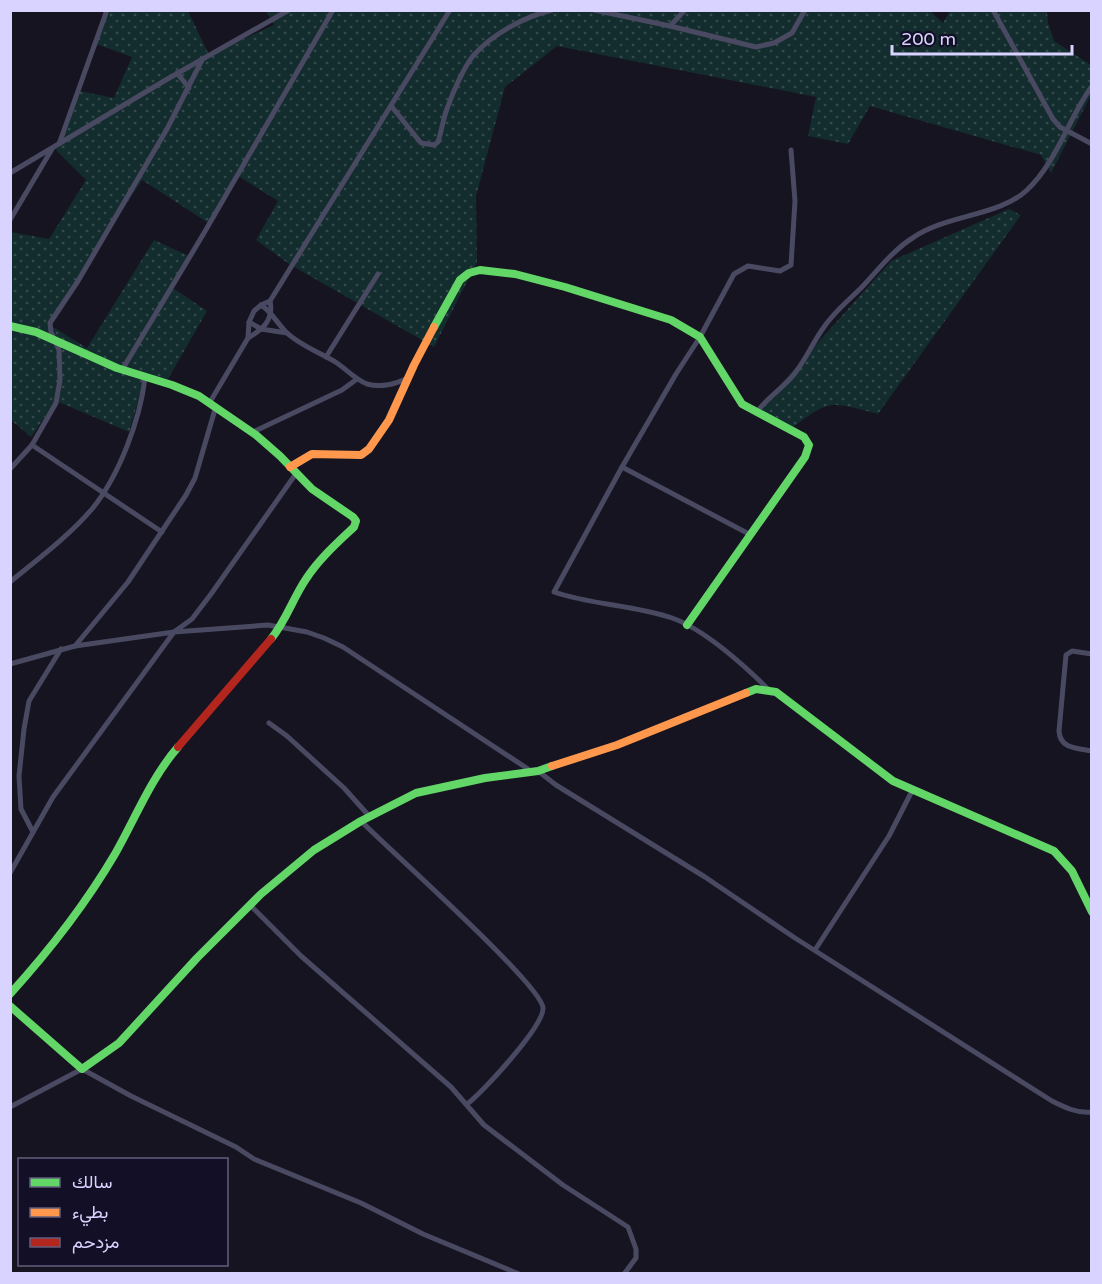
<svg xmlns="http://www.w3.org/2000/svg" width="1102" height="1284" font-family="'Varela Round',Vazirmatn,sans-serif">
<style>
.green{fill:url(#green-dots)}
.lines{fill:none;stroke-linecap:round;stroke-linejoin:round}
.street{stroke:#4a4962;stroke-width:5}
.fast{stroke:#63d668;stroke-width:8}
.slow{stroke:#ff974d;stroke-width:8}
.jam{stroke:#b3261e;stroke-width:8}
</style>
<defs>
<pattern id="green-dots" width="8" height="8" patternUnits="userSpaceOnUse" patternTransform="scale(1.5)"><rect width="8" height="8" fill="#132c2d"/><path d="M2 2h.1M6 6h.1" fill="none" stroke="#354a4c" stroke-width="1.8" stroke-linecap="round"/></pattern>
</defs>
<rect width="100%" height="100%" fill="#161421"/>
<g class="green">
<path d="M 929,10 L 943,23 L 950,11 L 1047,11 L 1048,23 L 1054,41 L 1091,65 L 1091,95 L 1051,173 L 1041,155 L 870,106 L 848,144 L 808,136 L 816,97 L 557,46 L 505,87 L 476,196 L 477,262 L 434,347 L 289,264 L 256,240 L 278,201 L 238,176 L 210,224 L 142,180 L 48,324 L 87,348 L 154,240 L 191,257 L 173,288 L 207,311 L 168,379 L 146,374 L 129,432 L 56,401 L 31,437 L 11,420 L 10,232 L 49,239 L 86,180 L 56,150 L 80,91 L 114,98 L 132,57 L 96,44 L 108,11 L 188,11 L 209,55 L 274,25 L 266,11 Z"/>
<path d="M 1009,209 L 1021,215 L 878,414 C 828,401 831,399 789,430 L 753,415 L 891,261 Z"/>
</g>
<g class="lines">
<g class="street">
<path d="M 594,10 L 670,26 L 685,10"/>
<path d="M 993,10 L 1053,119 L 1060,127 L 1092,144"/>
<path d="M 670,26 L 756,47 L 774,43 L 792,33 L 805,10"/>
<path d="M 177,73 L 189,88"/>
<path d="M 392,107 L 421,143 L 434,145 L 438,142 C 442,130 443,118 448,106 C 453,92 464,67 473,56 C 492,34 524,17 552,10"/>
<path d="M 59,144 L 107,10"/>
<path d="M 10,173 L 164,81 L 289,10"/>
<path d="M 10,220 L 52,149"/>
<path d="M 261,305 C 271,311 277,323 286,332 C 299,345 321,353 337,363 C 347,370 356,380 367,384 C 382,388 395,384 408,378"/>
<path d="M 249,322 L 261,329 L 287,333"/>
<path d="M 248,338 C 263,329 274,320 270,301"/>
<path d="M 326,357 L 378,274"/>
<path d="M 122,370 L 204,233 L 333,10"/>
<path d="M 210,402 L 248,338 L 249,322 L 254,311 L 261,305 L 270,301 L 450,10"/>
<path d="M 757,412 C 767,397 784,388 795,373 C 806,359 813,342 824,327 C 834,312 849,300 862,287 C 878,270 893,250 914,237 C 946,215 1000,216 1027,190 C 1057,162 1068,119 1092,86"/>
<path d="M 253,432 L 342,390 L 357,379"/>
<path d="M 32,445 L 162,532"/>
<path d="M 622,467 L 749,534"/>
<path d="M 10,469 L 32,445 L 56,403 L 60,380 L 59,350 L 51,332 L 50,323 L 78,281 L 167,129 L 202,60"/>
<path d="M 10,582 C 38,559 69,536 92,509 C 119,476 140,420 145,378"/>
<path d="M 75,646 L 128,582 L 186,495 L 195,478 L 216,406"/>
<path d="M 1092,654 L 1072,651 L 1066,655 L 1059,731 C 1060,749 1077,748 1092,751"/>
<path d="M 10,664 L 75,646 L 174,632 L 268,625 L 307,632 L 324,638 L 343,647 L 531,771"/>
<path d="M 769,690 C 745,666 704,629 672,618 C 634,605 592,605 554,592 L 622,467 L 676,374 L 700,337 L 734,274 L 748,266 L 780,271 L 791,265 L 795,201 L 791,150"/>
<path d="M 269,723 L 287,736 L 344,788 L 370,817"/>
<path d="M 538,771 L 556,785 L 705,877 L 795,938 L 1052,1101 C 1064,1107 1078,1114 1092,1112"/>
<path d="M 361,821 C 387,848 542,985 543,1008 C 544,1026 482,1093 467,1104"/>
<path d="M 33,832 L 21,809 L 19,776 L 24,729 L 29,701 L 61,649"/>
<path d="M 10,873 L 53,797 L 174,632 L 192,619 L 211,594 L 295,475"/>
<path d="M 250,905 L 301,956 L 451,1087 L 484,1125 L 563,1185 L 628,1227 L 636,1249 L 636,1258 L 624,1274"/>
<path d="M 815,950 L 889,836 L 912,791"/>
<path d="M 10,1107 L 82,1069 L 131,1096 L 236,1147 L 254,1159 L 361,1203 L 423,1234 L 519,1274"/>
</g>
<g class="fast">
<path d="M 10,326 L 36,332 L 117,368 L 172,385 L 199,396 L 256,435 L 280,456 L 312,489 L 353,517 L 356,521 L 354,527 C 337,543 319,559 306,579 C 293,598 286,621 271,639"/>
<path d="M 434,327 L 460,280 L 469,273 L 480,270 L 515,274 L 565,287 L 671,320 L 700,337 L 742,404 L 804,437 L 809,445 L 805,457 L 687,625"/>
<path d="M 746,693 L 756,689 L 776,692 L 893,781 L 1054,851 L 1072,871 L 1092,912"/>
<path d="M 10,994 C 49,951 85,905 115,854 C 135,819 151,778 178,747"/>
<path d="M 10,1006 L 82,1069 L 119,1043 L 197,958 L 261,894 L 314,850 L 361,821 L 416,793 L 485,778 L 538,771 L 552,766"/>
</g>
<g class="slow">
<path d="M 290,467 L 312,454 L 361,455 L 369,449 L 389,420 L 414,365 L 434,327"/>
<path d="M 552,766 L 617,745 L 746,693"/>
</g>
<path class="jam" d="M 178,747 L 271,639"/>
</g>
<rect width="1102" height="1284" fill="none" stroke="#d9d4ff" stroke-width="24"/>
<rect x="18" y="1158" width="210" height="108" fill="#130f26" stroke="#625e7d" stroke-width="1.5"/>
<rect x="30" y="1178" width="30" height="9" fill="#63d668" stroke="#625e7d" stroke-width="1.5"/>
<text x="72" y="1188" font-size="18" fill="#d9d4ff">سالك</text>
<rect x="30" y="1208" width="30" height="9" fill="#ff974d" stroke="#625e7d" stroke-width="1.5"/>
<text x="72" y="1218" font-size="18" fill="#d9d4ff">بطيء</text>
<rect x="30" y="1238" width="30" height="9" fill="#b3261e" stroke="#625e7d" stroke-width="1.5"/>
<text x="72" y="1248" font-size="18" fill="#d9d4ff">مزدحم</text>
<path d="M892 45v9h180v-9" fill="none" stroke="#d9d4ff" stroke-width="3"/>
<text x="901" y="45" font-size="18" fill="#d9d4ff" stroke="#130f26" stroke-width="4.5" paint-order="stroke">200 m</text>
</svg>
